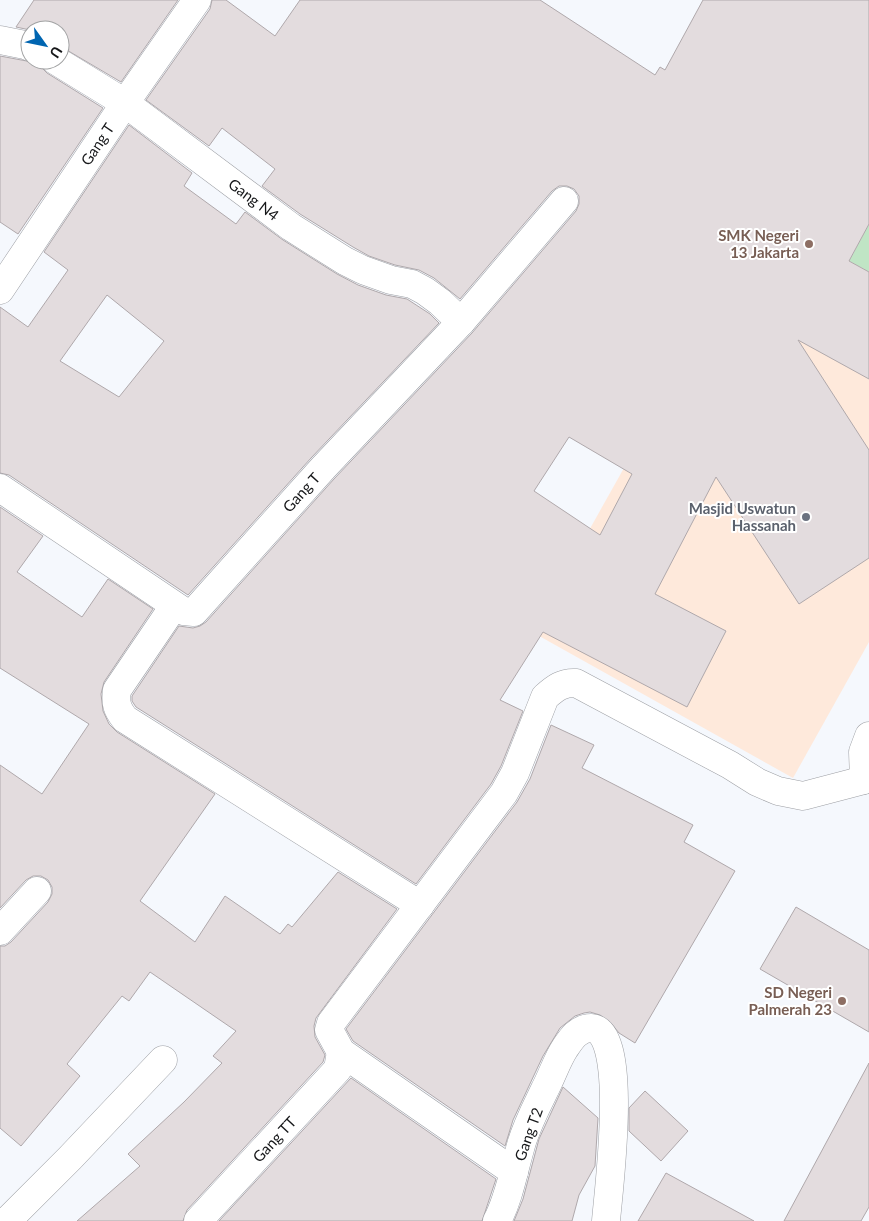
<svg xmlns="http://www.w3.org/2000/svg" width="869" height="1221" font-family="Lato,sans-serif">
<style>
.education{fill:#fee9db}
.green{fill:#c0e5c5}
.building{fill:#e3dcde;stroke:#afa8ab;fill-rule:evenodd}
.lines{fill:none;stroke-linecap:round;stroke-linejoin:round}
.minor-casing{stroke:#9d9fa4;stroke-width:29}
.minor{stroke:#fff;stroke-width:28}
.education-dot{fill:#8d6e63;stroke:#fff;stroke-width:2}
.worship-dot{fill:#6b7280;stroke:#fff;stroke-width:2}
.labels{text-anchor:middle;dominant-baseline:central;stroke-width:4;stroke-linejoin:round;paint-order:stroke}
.street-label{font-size:15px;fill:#151618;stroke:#fff}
.education-label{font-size:15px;font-weight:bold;fill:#785e54;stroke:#fff;text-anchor:end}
.worship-label{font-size:15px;font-weight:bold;fill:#5b616d;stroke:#fff;text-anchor:end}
</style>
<rect width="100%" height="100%" fill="#f5f8fd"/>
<path class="education" d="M 869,31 L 869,642 L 793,778 L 532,632 Z"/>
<path class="green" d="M 869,224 L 869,272 L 849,261 Z"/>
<g class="building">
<path d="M 34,0 L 178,0 L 121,82 L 60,46 L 60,30 L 30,30 L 16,27 Z"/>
<path d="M 212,0 L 226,0 L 275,36 L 300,0 L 540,0 L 655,75 L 660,67 L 665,70 L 703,0 L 869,0 L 869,224 L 849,261 L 869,272 L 869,379 L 798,340 L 869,450 L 869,558 L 799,604 L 716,477 L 655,594 L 726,631 L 687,707 L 543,632 L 500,700 L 523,711 L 501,766 L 491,784 L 416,884 L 136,707 L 132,701 L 132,696 L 179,626 L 193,628 L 200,626 L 206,622 L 334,479 L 472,333 L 576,211 L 579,204 L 579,196 L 574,189 L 567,186 L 559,186 L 552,191 L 460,299 L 434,278 L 419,270 L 395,265 L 369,256 L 353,247 L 300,214 L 262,186 L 275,169 L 222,128 L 209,146 L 146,100 L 210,9 ZM 569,437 L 632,474 L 600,535 L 534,491 Z"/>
<path d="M 0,56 L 32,62 L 39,60 L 42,68 L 47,73 L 103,108 L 18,234 L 0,222 Z"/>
<path d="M 129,125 L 192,173 L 184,186 L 236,224 L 245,212 L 283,240 L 337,274 L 358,285 L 386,295 L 407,299 L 430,314 L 439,323 L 311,458 L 188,595 L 9,475 L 0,473 L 0,307 L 28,327 L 68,270 L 44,252 ZM 107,295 L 164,341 L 119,397 L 60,361 Z"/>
<path d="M 0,507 L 43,536 L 17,572 L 82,617 L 108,579 L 153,609 L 104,682 L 101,694 L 103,711 L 109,724 L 117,732 L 215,794 L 140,901 L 195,942 L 225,896 L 280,934 L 288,924 L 292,927 L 338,872 L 397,909 L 316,1018 L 314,1026 L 315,1037 L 325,1055 L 323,1062 L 187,1210 L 183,1221 L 77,1221 L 140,1166 L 128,1154 L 184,1102 L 222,1063 L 213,1056 L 236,1031 L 150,972 L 129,1001 L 122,996 L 67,1064 L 80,1076 L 21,1146 L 0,1128 L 0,946 L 5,946 L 11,942 L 48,902 L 52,894 L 52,887 L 48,880 L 41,876 L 33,876 L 26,880 L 0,908 L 0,765 L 42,794 L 89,724 L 0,668 Z"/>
<path d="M 551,725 L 594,745 L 582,768 L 693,825 L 684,842 L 735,871 L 635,1043 L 619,1033 L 611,1023 L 600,1015 L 590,1012 L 584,1013 L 575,1016 L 560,1028 L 543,1056 L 513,1120 L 505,1146 L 353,1041 L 346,1029 L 517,802 L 530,779 Z"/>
<path d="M 796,907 L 869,950 L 869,1032 L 760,969 Z"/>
<path d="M 869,1063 L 869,1207 L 861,1221 L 784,1221 Z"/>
<path d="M 351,1078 L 496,1179 L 482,1221 L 219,1221 Z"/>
<path d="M 563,1087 L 598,1118 L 595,1166 L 579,1195 L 572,1221 L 514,1221 L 523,1199 L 539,1139 Z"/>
<path d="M 645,1091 L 688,1131 L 661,1161 L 629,1131 L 629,1108 Z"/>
<path d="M 666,1173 L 754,1221 L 638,1221 Z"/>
</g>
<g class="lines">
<g class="minor-casing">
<g id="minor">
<path d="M 0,40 L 25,45 L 30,47"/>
<path d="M 55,60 L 125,103 L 291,227 L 345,261 L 363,270 L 391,280 L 412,284 L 425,291 L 440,302 L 461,322"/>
<path d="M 0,290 L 125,103 L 197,0"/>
<path d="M 0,488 L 183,611 L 194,612 L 323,468 L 461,322 L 564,201"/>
<path d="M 174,606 L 117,690 C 115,703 117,709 125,719 L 420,905"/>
<path d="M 864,780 L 863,752 L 869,736"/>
<path d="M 0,931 L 37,891"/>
<path d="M 514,1172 L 341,1052 L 329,1030 L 331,1023 L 504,793 L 515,773 L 545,697 C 555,688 563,682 576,683 L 730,765 L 757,782 L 778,791 L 803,796 L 864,780"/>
<path d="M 7,1221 L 70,1158 L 163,1060"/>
<path d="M 198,1221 L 338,1069 L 341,1052"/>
<path d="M 497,1221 C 509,1198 513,1173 520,1149 C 525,1128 536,1108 545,1089 C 552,1076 557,1060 565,1048 C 571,1039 578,1028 591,1028 C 630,1030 608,1194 606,1221"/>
</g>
</g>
<use href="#minor" class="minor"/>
</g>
<g class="education-dot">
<circle cx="809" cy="244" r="5"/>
<circle cx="842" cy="1001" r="5"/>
</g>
<circle class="worship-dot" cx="806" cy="517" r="5"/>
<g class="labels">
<g class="street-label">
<text transform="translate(97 144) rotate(-56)">Gang T</text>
<text transform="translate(254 199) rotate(37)">Gang N4</text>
<text transform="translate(301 492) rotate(-48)">Gang T</text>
<text transform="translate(528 1134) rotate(-70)">Gang T2</text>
<text transform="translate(274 1139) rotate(-47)">Gang TT</text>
</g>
<g class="education-label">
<text x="799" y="235">SMK Negeri<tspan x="799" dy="17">13 Jakarta</tspan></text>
<text x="832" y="992">SD Negeri<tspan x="832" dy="17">Palmerah 23</tspan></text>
</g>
<g class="worship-label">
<text x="796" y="508">Masjid Uswatun<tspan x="796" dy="17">Hassanah</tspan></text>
</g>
</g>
<g transform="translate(45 45) rotate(123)"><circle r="24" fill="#ffffff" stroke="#a1a2a3"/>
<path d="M0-4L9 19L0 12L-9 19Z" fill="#0065b1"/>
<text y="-8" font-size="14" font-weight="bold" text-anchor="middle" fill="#151618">U</text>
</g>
</svg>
